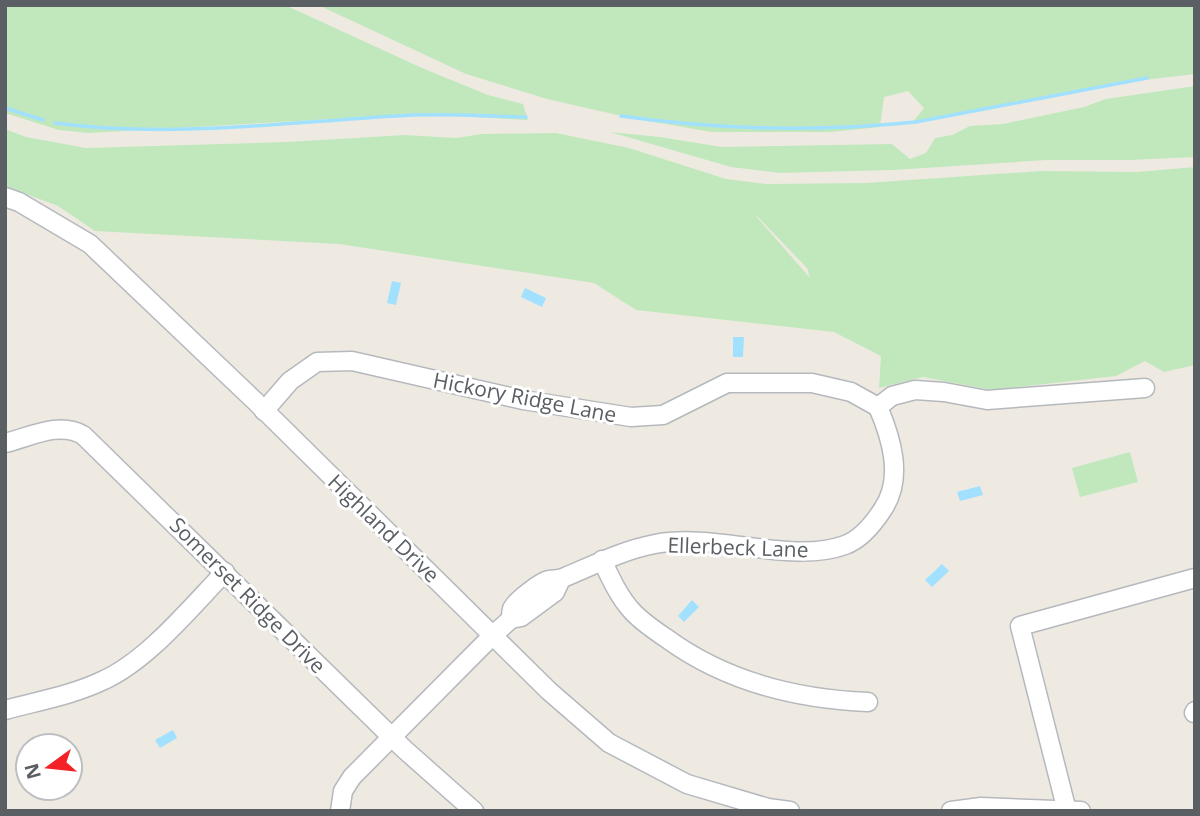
<svg xmlns="http://www.w3.org/2000/svg" width="1200" height="816" font-family="'Open Sans',sans-serif">
<style>
.green{fill:#c1e8bc;fill-rule:evenodd}
.water{fill:#a1e0ff}
.lines{fill:none;stroke-linecap:round;stroke-linejoin:round}
.stream{stroke:#a1e0ff;stroke-width:3.5}
.minor-casing{stroke:#b5b9bd;stroke-width:21}
.minor{stroke:#fff;stroke-width:18}
.labels{text-anchor:middle;dominant-baseline:central;stroke-width:6;stroke-linejoin:round;paint-order:stroke}
.street-label{font-size:21px;fill:#5a5f64;stroke:#fff}
</style>
<rect width="100%" height="100%" fill="#eeeae2"/>
<g class="green">
<path d="M 5,5 L 285,5 L 422,68 L 488,95 L 523,104 L 528,120 L 419,114 L 89,133 L 59,130 L 5,113 Z"/>
<path d="M 318,5 L 1195,5 L 1195,74 L 1136,81 L 911,124 L 924,108 L 908,91 L 884,97 L 880,127 L 830,132 L 711,132 L 626,117 L 547,99 L 466,74 Z"/>
<path d="M 1195,86 L 1195,157 L 1131,160 L 1047,160 L 893,170 L 780,173 L 731,167 L 610,132 L 660,137 L 722,147 L 892,144 L 910,159 L 926,153 L 935,138 L 952,135 L 970,126 L 1003,124 L 1084,107 L 1106,99 Z"/>
<path d="M 5,129 L 26,137 L 86,148 L 287,142 L 405,135 L 456,138 L 482,134 L 556,133 L 629,148 L 726,179 L 766,184 L 866,183 L 1041,171 L 1137,172 L 1195,167 L 1195,365 L 1164,372 L 1145,361 L 1116,376 L 992,390 L 923,377 L 879,388 L 881,356 L 834,332 L 636,310 L 594,283 L 339,244 L 95,231 L 58,206 L 5,186 ZM 756,215 L 807,268 L 810,278 L 756,216 Z"/>
<path d="M 1130,452 L 1138,482 L 1080,497 L 1072,468 Z"/>
</g>
<g class="water">
<path d="M 392,281 L 401,283 L 396,305 L 387,303 Z"/>
<path d="M 525,288 L 546,298 L 542,307 L 521,297 Z"/>
<path d="M 733,337 L 744,337 L 743,357 L 733,357 Z"/>
<path d="M 980,486 L 983,495 L 960,501 L 957,492 Z"/>
<path d="M 942,564 L 949,571 L 932,587 L 925,580 Z"/>
<path d="M 692,600 L 699,607 L 684,622 L 678,616 Z"/>
<path d="M 173,730 L 177,738 L 160,748 L 155,740 Z"/>
</g>
<g class="lines">
<g class="stream">
<path d="M 5,108 L 43,120"/>
<path d="M 621,116 C 719,130 817,132 916,122 L 1147,78"/>
<path d="M 55,123 C 174,139 295,121 414,115 C 451,114 489,116 526,117"/>
</g>
<g class="minor-casing">
<g id="minor">
<path d="M 5,197 L 19,202 L 90,244 L 255,401 L 549,691 L 609,743 L 687,784 L 768,808 L 790,811"/>
<path d="M 878,407 L 892,396 L 915,390 L 944,392 L 987,400 L 1145,388"/>
<path d="M 264,411 L 290,381 L 317,362 L 352,361 L 523,400 L 631,417 L 663,415 L 727,383 L 812,383 L 851,392 L 878,407"/>
<path d="M 5,443 C 30,437 59,421 83,435 L 404,749 L 474,811"/>
<path d="M 602,560 C 610,577 619,597 632,611 C 641,621 654,630 666,638 C 726,682 795,699 868,702"/>
<path d="M 511,619 C 511,616 511,612 512,609 C 515,601 542,581 549,580 C 555,579 559,580 565,577 C 594,565 623,550 655,544 C 716,532 791,565 845,545 C 862,539 874,523 883,509 C 904,478 891,437 878,407"/>
<path d="M 5,710 C 38,701 73,695 104,680 C 148,660 191,607 225,572"/>
<path d="M 1194,713 L 1195,711"/>
<path d="M 340,811 L 343,791 L 352,777 L 493,635 L 511,619 L 521,617 L 555,592 L 561,579"/>
<path d="M 951,811 L 981,807 L 1081,811"/>
<path d="M 1067,811 L 1020,626 L 1195,578"/>
</g>
</g>
<use href="#minor" class="minor"/>
</g>
<g class="labels">
<g class="street-label">
<text transform="translate(525 397) rotate(11)">Hickory Ridge Lane</text>
<text transform="translate(384 528) rotate(44)">Highland Drive</text>
<text transform="translate(738 547) rotate(2)">Ellerbeck Lane</text>
<text transform="translate(248 595) rotate(45)">Somerset Ridge Drive</text>
</g>
</g>
<rect width="1200" height="816" fill="none" stroke="#5a5f64" stroke-width="14"/>
<g transform="translate(49 767) rotate(255)"><circle r="33" fill="#ffffff" stroke="#bdbfc1" stroke-width="2"/>
<path d="M0-5L12 26L0 18L-12 26Z" fill="#f42227"/>
<text y="-10" font-size="19" font-weight="bold" text-anchor="middle" fill="#5a5f64">N</text>
</g>
</svg>
